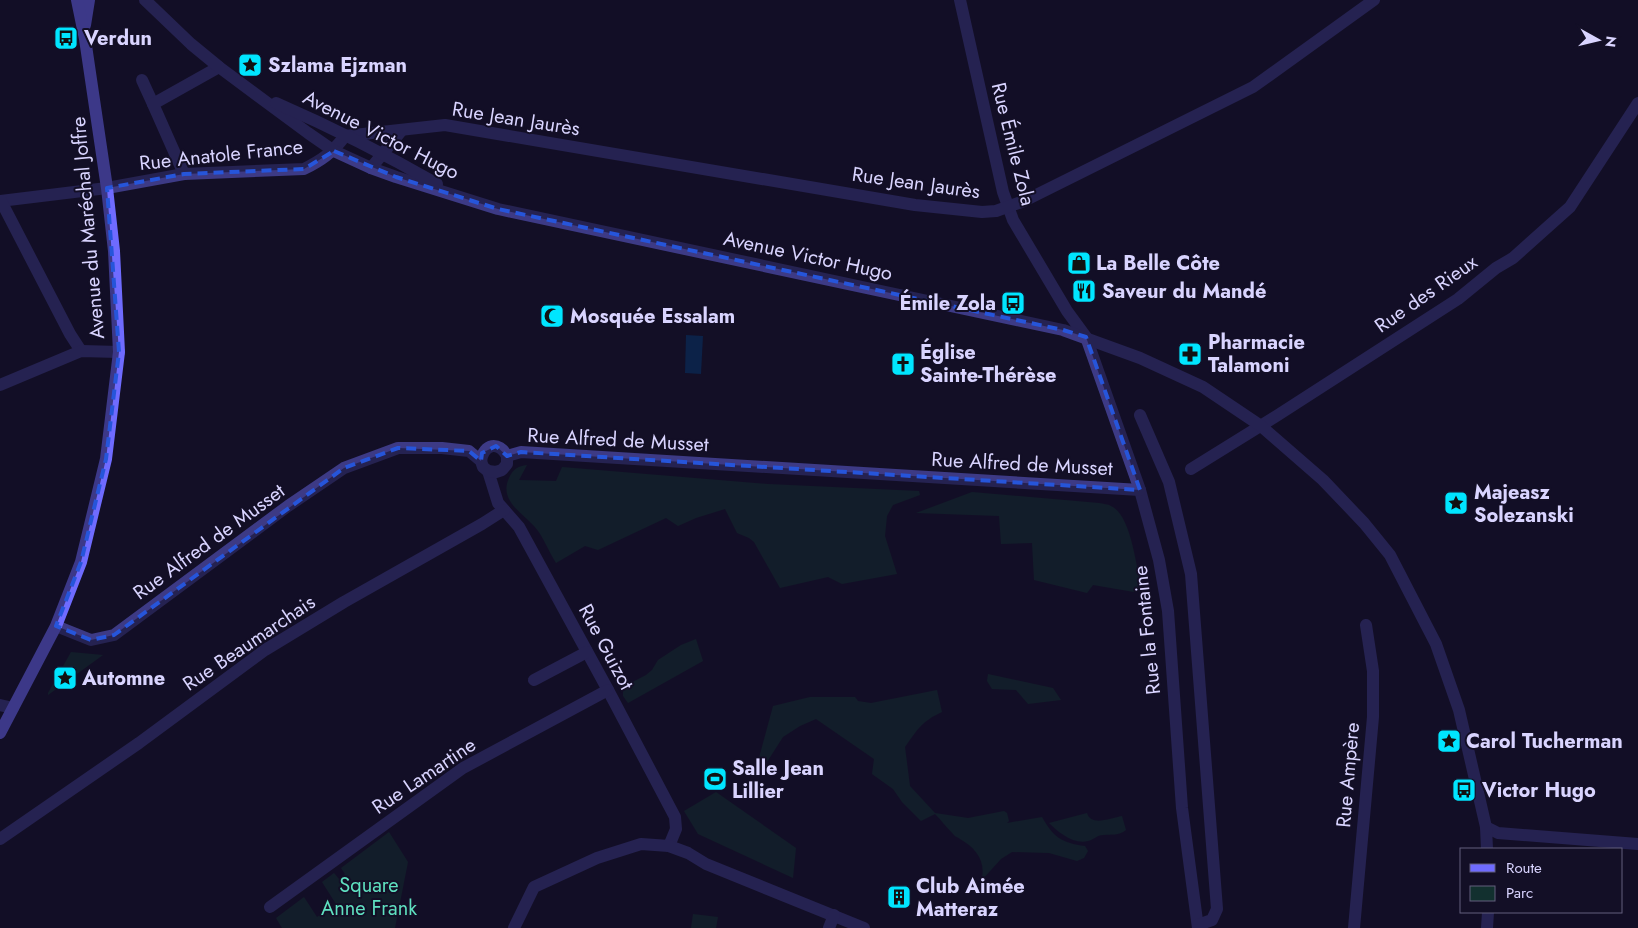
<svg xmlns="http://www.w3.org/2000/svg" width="1638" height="928" font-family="Jost,sans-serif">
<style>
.green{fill:#12302f}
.water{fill:#0c2248}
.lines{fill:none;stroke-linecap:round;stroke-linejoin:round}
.minor{stroke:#3d3a85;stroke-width:12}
.tertiary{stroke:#3d3a85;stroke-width:12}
.secondary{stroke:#6f6bff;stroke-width:12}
.marked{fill:none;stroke:#2655da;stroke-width:4;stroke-dasharray:10 6;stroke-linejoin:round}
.labels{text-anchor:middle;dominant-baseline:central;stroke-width:4;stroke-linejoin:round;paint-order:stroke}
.poi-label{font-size:20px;font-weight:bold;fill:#d9d4ff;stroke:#130f26;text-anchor:start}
.street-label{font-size:20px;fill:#d9d4ff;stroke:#130f26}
.park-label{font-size:20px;fill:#5fe0c0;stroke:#130f26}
</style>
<rect width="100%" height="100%" fill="#130f26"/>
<g class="green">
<path d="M 527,465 L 519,480 L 556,481 L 562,467 L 768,484 L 919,491 L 920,495 L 893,505 L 887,516 L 885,536 L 897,574 L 842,584 L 828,577 L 780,588 L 754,542 L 749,538 L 737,533 L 725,509 L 696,518 L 678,526 L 666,518 L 598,550 L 585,546 L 556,563 C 549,552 542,534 534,526 C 521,512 499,500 509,478 C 513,469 518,466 527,465 Z"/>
<path d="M 972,492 L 1099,503 C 1103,504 1108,504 1111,506 C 1131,515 1136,566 1141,586 L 1134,592 L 1093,585 L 1087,593 L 1034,580 L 1032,543 L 1001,544 L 999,516 L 916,513 Z"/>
<path d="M 696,639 L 703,661 L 628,703 L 623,696 L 623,687 L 646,675 L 652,670 L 658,660 L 681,645 Z"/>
<path d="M 71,652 L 103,655 L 48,695 L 48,693 Z"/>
<path d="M 988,674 L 1053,688 L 1061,700 L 1028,704 L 1016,690 L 992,689 L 987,681 Z"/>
<path d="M 937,690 L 942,712 C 922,721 917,730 905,747 L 910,786 L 935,813 L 968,818 L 1004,811 L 1007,813 L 1009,821 L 1007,823 L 1042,817 C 1053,837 1062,843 1085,846 L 1088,851 L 1084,858 L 1077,861 L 1049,853 L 1012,852 L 1001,859 L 981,881 C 987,862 976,848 960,839 C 956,836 957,838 954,835 C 947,828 941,820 935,814 L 921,821 L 902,802 L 893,789 L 872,774 L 874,759 L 816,719 L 800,726 L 783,737 L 767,762 L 756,769 L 773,706 L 810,697 L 855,697 L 858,701 L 871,703 Z"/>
<path d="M 716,792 L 796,848 L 793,878 L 698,834 L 684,811 Z"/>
<path d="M 1087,813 C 1091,827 1111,818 1122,816 L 1126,830 C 1118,836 1112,834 1103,835 C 1097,835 1093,840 1088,841 C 1074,845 1058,832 1049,823 Z"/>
<path d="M 389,832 L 408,862 L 395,928 L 282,928 L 276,918 L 304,897 L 317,917 L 336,904 L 322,882 L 334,873 L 339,879 L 345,874 L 341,868 Z"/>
<path d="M 693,914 L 718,917 L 716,928 L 691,928 Z"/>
</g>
<path class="water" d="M 686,335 L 703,336 L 701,374 L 685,373 Z"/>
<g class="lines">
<g class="minor">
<path d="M 960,0 L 1003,192 L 1013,220 L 1067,311 L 1086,337 L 1140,490 L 1159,560 L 1168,611 L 1182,808 L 1198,928"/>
<path d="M 142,80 L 153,104"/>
<path d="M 371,168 L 402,130"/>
<path d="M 184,174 L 153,104 L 219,67"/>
<path d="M 0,201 L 107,188 L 184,174 L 304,169 C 322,160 332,153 345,136 L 445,125 L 915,205 L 982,212 L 996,211 L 1024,201 L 1253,87 L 1374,0"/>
<path d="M 1,201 L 70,334 L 81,351"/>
<path d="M 0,385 L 81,351 L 119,352"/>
<path d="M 1140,415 L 1169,482 L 1191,574 L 1217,909 L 1212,920 L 1198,925"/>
<path d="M 507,456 L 521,452 L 1140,490"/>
<path d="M 481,461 C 484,443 499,441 507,456"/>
<path d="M 1191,469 L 1278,415 L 1458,299 L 1496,268 L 1513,258 L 1570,207 L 1638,103"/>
<path d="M 488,471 L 498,503 L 519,527 L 608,690 L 675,817 L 676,829 L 669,846"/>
<path d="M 56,626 L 91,640 L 114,635 L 288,506 L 344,468 L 398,448 L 442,448 L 469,451 L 481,461 L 483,467 L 488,471 L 496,472 L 502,470 L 507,464 L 507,456"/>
<path d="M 534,680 L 587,652"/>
<path d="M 0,705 L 13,708"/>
<path d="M 1486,827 L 1498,833 L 1638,844"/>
<path d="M 0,839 L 139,743 L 265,650 L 344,602 L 482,524 L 504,510"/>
<path d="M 270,907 L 463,768 L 608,690"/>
<path d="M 514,928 L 534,887 L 597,858 L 641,844 L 669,846 L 688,853 L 706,864 L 864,928"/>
<path d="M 829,928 L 834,915"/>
<path d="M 1354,928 L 1373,717 L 1373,671 L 1366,625"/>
</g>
<g class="tertiary">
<path d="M 145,0 L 191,44 L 219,67 L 308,133 L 334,151 L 371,168 L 396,177 L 498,209 L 1063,330 L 1140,358 L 1203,387 L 1261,426 L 1323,480 L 1364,523 L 1390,555 L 1436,644 L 1459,710 L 1486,827 L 1487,849"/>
<path d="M 276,103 C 331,127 385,154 437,184"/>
<path d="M 1487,928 L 1488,912"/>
</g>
<g class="secondary">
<path d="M 85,25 L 89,0"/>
<path d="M 0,733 L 56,626 L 81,562 L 106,459 L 119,352 L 114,251 L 107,188 L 85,39 L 77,0"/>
</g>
</g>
<path d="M0 0H1638V928H0ZM 334,151 L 396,177 L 498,209 L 1063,330 L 1086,337 L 1140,490 L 521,452 L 507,456 L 496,446 L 482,453 L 481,461 L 469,451 L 398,448 L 344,468 L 114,635 L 91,640 L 56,626 L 81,562 L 106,459 L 119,352 L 107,188 L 184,174 L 304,169 Z" fill="#130f26" fill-opacity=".55" fill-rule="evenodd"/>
<path class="marked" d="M 334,151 L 396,177 L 498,209 L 1063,330 L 1086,337 L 1140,490 L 521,452 L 507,456 L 496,446 L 482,453 L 481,461 L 469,451 L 398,448 L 344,468 L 114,635 L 91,640 L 56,626 L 81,562 L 106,459 L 119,352 L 107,188 L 184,174 L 304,169 Z"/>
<defs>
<g id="bus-square" transform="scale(1.25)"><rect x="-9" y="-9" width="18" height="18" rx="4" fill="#00e5ff" stroke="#130f26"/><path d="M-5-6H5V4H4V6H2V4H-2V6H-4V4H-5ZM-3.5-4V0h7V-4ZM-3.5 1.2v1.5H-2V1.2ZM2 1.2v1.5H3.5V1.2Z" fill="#111"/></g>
<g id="sight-square" transform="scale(1.25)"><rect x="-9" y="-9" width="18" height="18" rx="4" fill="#00e5ff" stroke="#130f26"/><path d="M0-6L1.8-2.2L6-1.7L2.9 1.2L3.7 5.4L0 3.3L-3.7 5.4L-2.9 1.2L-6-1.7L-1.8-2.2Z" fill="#111"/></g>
<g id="shop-square" transform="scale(1.25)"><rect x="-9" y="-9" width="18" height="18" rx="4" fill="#00e5ff" stroke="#130f26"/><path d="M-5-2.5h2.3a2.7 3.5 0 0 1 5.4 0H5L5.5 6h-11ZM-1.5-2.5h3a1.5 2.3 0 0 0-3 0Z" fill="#111"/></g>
<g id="restaurant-square" transform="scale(1.25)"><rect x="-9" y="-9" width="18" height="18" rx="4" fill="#00e5ff" stroke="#130f26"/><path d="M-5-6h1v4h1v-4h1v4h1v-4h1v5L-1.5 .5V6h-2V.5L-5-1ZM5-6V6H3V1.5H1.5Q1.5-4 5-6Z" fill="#111"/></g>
<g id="mosque-square" transform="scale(1.25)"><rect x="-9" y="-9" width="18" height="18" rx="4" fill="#00e5ff" stroke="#130f26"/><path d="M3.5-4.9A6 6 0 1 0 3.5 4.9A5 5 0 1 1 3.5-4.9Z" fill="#111"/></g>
<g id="pharmacy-square" transform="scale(1.25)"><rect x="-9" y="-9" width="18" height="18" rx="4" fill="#00e5ff" stroke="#130f26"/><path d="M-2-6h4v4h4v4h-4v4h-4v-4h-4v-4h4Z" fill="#111"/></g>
<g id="church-square" transform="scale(1.25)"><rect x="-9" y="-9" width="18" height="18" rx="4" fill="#00e5ff" stroke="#130f26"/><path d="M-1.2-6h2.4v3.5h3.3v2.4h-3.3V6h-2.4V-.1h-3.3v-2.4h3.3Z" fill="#111"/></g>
<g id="stadium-square" transform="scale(1.25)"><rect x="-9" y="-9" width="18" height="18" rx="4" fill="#00e5ff" stroke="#130f26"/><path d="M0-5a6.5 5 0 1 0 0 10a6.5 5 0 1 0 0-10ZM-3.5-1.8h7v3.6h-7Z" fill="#111"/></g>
<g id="building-square" transform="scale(1.25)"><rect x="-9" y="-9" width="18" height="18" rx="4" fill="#00e5ff" stroke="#130f26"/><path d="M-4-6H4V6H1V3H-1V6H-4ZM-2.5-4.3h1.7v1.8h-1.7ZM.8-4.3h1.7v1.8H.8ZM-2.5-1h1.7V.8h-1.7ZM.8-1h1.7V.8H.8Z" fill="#111"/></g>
</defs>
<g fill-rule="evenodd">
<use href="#bus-square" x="66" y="38"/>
<use href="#sight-square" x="250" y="65"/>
<use href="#shop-square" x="1079" y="263"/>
<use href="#restaurant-square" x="1084" y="291"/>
<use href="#bus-square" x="1013" y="303"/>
<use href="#mosque-square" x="552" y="316"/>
<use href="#pharmacy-square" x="1190" y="354"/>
<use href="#church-square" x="903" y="364"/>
<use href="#sight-square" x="1456" y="503"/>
<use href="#sight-square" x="65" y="678"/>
<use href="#sight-square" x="1449" y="741"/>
<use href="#stadium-square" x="715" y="779"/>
<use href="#bus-square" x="1464" y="790"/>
<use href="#building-square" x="899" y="897"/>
</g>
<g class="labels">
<g class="poi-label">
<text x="84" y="38">Verdun</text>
<text x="268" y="65">Szlama Ejzman</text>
<text x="1096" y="263">La Belle Côte</text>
<text x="1102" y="291">Saveur du Mandé</text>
<text x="996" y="303" text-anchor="end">Émile Zola</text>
<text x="570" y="316">Mosquée Essalam</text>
<text x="1208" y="342">Pharmacie<tspan x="1208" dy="23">Talamoni</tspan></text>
<text x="920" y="352">Église<tspan x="920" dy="23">Sainte-Thérèse</tspan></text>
<text x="1474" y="492">Majeasz<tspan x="1474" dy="23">Solezanski</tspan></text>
<text x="82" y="678">Automne</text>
<text x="1466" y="741">Carol Tucherman</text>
<text x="732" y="768">Salle Jean<tspan x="732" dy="23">Lillier</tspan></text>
<text x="1482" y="790">Victor Hugo</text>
<text x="916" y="886">Club Aimée<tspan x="916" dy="23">Matteraz</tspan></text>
</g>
<g class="street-label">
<text transform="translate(516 119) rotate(9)">Rue Jean Jaurès</text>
<text transform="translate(381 135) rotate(27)">Avenue Victor Hugo</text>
<text transform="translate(1013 144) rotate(76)">Rue Émile Zola</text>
<text transform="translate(221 155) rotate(-6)">Rue Anatole France</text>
<text transform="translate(916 183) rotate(8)">Rue Jean Jaurès</text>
<text transform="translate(88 228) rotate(-95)">Avenue du Maréchal Joffre</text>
<text transform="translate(808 256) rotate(12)">Avenue Victor Hugo</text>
<text transform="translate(1426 294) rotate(-35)">Rue des Rieux</text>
<text transform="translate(618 440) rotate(3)">Rue Alfred de Musset</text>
<text transform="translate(1022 464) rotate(3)">Rue Alfred de Musset</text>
<text transform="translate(209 542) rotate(-36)">Rue Alfred de Musset</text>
<text transform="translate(1147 630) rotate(-96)">Rue la Fontaine</text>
<text transform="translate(249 643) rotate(-34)">Rue Beaumarchais</text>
<text transform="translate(606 647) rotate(62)">Rue Guizot</text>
<text transform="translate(1348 775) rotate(-85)">Rue Ampère</text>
<text transform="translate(424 776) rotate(-34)">Rue Lamartine</text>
</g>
<g class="park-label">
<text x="369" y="885">Square<tspan x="369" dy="23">Anne Frank</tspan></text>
</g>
</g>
<rect x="1460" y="848" width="162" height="65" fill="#130f26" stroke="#625e7d"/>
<rect x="1470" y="864" width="25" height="8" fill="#6f6bff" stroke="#625e7d"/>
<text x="1506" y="873" font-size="15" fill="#d9d4ff">Route</text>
<rect x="1470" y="886" width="25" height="15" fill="#12302f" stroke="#625e7d"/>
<text x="1506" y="898" font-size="15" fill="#d9d4ff">Parc</text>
<g transform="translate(1598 40) rotate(98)" stroke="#130f26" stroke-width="4" paint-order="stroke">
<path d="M0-4L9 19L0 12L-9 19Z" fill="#d9d4ff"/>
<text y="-8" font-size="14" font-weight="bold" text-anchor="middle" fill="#d9d4ff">N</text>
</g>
</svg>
